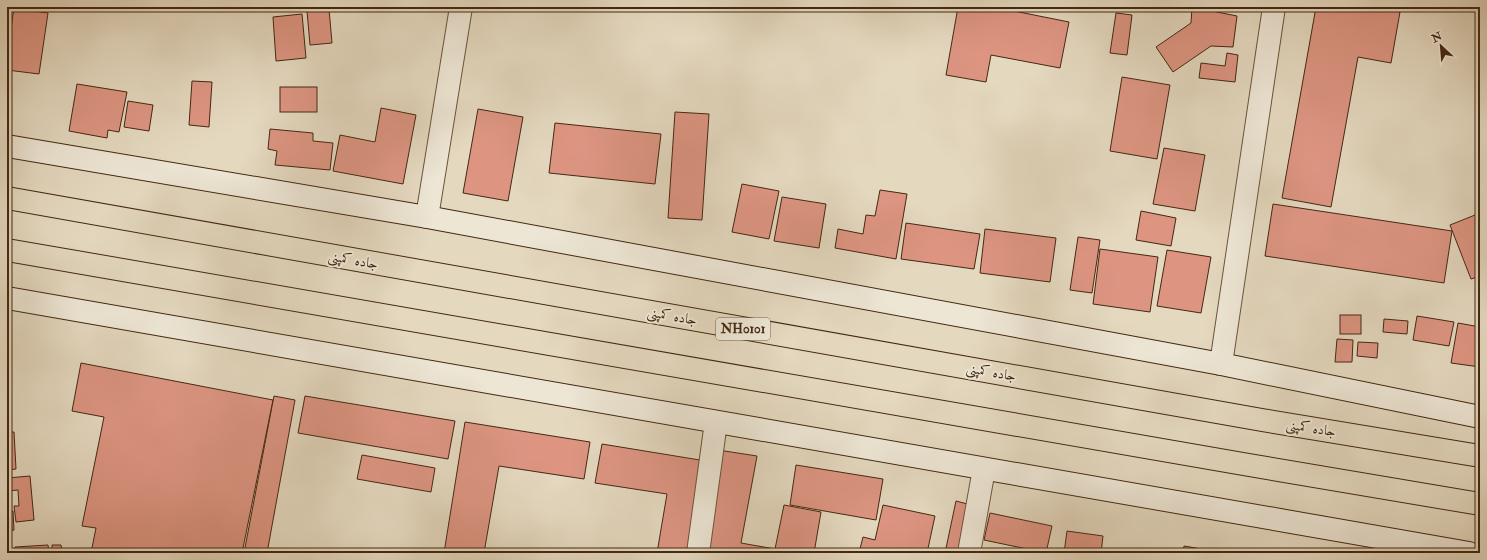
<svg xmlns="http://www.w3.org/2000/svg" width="1487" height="560" font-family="'IM FELL Double Pica',Amiri,serif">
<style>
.building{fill:#dd9582;stroke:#432811}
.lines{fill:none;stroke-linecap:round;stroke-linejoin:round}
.street-casing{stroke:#6b543c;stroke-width:24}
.secondary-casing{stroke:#432811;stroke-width:24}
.highway-casing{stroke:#432811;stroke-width:24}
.street{stroke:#ede6d5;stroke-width:22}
.secondary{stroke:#ede6d5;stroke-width:22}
.highway{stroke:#e4d8bf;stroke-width:22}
.labels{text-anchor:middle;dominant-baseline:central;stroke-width:4;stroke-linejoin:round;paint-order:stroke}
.shield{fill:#ede6d5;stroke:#76614c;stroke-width:1}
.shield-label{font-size:13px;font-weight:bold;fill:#432811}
.street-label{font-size:14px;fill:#432811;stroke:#ede6d5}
</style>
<rect width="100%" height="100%" fill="#e4d8bf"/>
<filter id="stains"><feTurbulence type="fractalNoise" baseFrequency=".005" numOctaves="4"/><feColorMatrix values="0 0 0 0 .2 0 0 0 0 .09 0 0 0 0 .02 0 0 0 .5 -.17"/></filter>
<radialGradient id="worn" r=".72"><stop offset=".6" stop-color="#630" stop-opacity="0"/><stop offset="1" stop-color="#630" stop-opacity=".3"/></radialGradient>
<g class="building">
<path d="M 7,7 L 11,7 L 7,20 Z"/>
<path d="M 958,7 L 994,7 L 1069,22 L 1060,68 L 991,55 L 986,82 L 946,75 Z"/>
<path d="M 1192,7 L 1237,16 L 1233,47 L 1211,46 L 1173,72 L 1156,47 L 1191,23 Z"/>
<path d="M 1316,7 L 1374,7 L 1400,12 L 1391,63 L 1358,57 L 1331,207 L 1282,198 Z"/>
<path d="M 14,8 L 48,13 L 39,74 L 7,70 L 7,55 Z"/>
<path d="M 329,9 L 332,43 L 310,45 L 307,11 Z"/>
<path d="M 1116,13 L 1132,15 L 1127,55 L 1110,53 Z"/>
<path d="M 302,14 L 306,58 L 276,61 L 273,17 Z"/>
<path d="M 1227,53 L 1238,55 L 1235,82 L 1199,78 L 1201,63 L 1225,66 Z"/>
<path d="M 1122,77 L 1170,85 L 1157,159 L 1110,151 Z"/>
<path d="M 192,81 L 212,82 L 209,127 L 189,125 Z"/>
<path d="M 77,84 L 127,92 L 119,132 L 108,130 L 107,138 L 69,131 Z"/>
<rect x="280" y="87" width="37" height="25"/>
<path d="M 128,101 L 153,105 L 149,131 L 124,127 Z"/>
<path d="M 381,108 L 416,115 L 403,184 L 333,171 L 340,135 L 375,142 Z"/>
<path d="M 478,109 L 523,117 L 508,201 L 463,193 Z"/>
<path d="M 675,112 L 709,114 L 702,220 L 668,218 Z"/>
<path d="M 555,123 L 661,134 L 655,184 L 549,173 Z"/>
<path d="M 270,129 L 313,133 L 313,141 L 333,143 L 330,170 L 275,165 L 277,151 L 268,149 Z"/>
<path d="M 1164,148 L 1205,155 L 1195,211 L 1153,204 Z"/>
<path d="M 742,184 L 779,191 L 769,239 L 732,232 Z"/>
<path d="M 880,190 L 907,194 L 896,259 L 835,248 L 838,229 L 863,234 L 866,215 L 875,216 Z"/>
<path d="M 782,197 L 826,204 L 819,248 L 774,241 Z"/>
<path d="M 1273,204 L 1452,231 L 1444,283 L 1265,256 Z"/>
<path d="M 1141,211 L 1176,218 L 1171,246 L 1136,240 Z"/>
<path d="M 1480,213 L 1480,276 L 1471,279 L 1450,225 Z"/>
<path d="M 906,223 L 980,234 L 974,269 L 901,259 Z"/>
<path d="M 985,229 L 1056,238 L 1050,282 L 980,273 Z"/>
<path d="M 1078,237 L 1100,240 L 1092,293 L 1070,290 Z"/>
<path d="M 1100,249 L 1158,257 L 1150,312 L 1093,304 Z"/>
<path d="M 1167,250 L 1211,257 L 1201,313 L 1157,306 Z"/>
<rect x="1340" y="315" width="21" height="19"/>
<path d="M 1417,316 L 1454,322 L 1449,346 L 1413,340 Z"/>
<path d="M 1384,319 L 1408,321 L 1407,334 L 1383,332 Z"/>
<path d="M 1458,323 L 1480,327 L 1480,367 L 1451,363 Z"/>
<path d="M 1337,339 L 1353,340 L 1352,362 L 1335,362 Z"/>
<path d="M 1358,342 L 1378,343 L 1377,358 L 1357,356 Z"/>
<path d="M 81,363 L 273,400 L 242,553 L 91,553 L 96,528 L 82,526 L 104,417 L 72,411 Z"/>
<path d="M 274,396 L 295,400 L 267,553 L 244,553 Z"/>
<path d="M 305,396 L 455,421 L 448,459 L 298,433 Z"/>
<path d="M 465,422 L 590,442 L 584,479 L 499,466 L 484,553 L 444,553 Z"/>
<path d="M 7,432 L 14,432 L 16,469 L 7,470 Z"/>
<path d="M 602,444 L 706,461 L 691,553 L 657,553 L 667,494 L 595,483 Z"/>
<path d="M 718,450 L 757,456 L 741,543 L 775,549 L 784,505 L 821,512 L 814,553 L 700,553 Z"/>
<path d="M 362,455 L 435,468 L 431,492 L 357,479 Z"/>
<path d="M 796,465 L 883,479 L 876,520 L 790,505 Z"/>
<path d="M 30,476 L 34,520 L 16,522 L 14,506 L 19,506 L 18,490 L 7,491 L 7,478 Z"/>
<path d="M 956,501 L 975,506 L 964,553 L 945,553 Z"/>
<path d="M 883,505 L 935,516 L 927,553 L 859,553 L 863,537 L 875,540 Z"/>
<path d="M 7,511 L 13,511 L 14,530 L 7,531 Z"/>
<path d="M 990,513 L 1052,526 L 1046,553 L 984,540 Z"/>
<path d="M 1067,531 L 1103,536 L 1101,553 L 1064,553 Z"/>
<path d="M 48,545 L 49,553 L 15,553 L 15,547 Z"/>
<path d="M 52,545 L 61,545 L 62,553 L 52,553 Z"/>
<path d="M 1184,546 L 1225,553 L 1183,553 Z"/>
</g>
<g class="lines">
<g class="street-casing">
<g id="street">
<path d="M 427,217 L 461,7"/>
<path d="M 1221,364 L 1274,7"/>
<path d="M 698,553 L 716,422"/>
<path d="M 969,553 L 984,469"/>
</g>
</g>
<g class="secondary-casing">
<g id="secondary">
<path d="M 7,146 L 427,217 L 1221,364 L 1480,417"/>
<path d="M 7,298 L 1469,553"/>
</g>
</g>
<g class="highway-casing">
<g id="highway">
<path d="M 7,198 L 1262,420 L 1480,456"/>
<path d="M 7,250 L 1249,465 L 1480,504"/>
</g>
</g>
<use href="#street" class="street"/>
<use href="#secondary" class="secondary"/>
<use href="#highway" class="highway"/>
</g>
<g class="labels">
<rect class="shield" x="716" y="318" width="54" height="22" rx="3"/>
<g class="shield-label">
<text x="743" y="329">NH0101</text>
</g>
<g class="street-label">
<text transform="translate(353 260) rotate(10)">جاده کمپنی</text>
<text transform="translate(672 316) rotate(10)">جاده کمپنی</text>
<text transform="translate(991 372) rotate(10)">جاده کمپنی</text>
<text transform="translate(1311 428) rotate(9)">جاده کمپنی</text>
</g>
</g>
<rect width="1487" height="560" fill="none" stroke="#e4d8bf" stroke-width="24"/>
<rect x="8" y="8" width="1471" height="544" fill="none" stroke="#432811" stroke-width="2"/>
<rect x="12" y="12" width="1463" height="536" fill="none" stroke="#432811"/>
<g transform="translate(1441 46) rotate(334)" stroke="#ede6d5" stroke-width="3" paint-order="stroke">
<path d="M0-3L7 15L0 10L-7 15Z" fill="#432811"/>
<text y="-6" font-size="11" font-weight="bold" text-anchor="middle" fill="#432811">N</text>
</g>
<rect width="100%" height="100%" filter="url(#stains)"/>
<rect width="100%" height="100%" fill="url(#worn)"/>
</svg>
